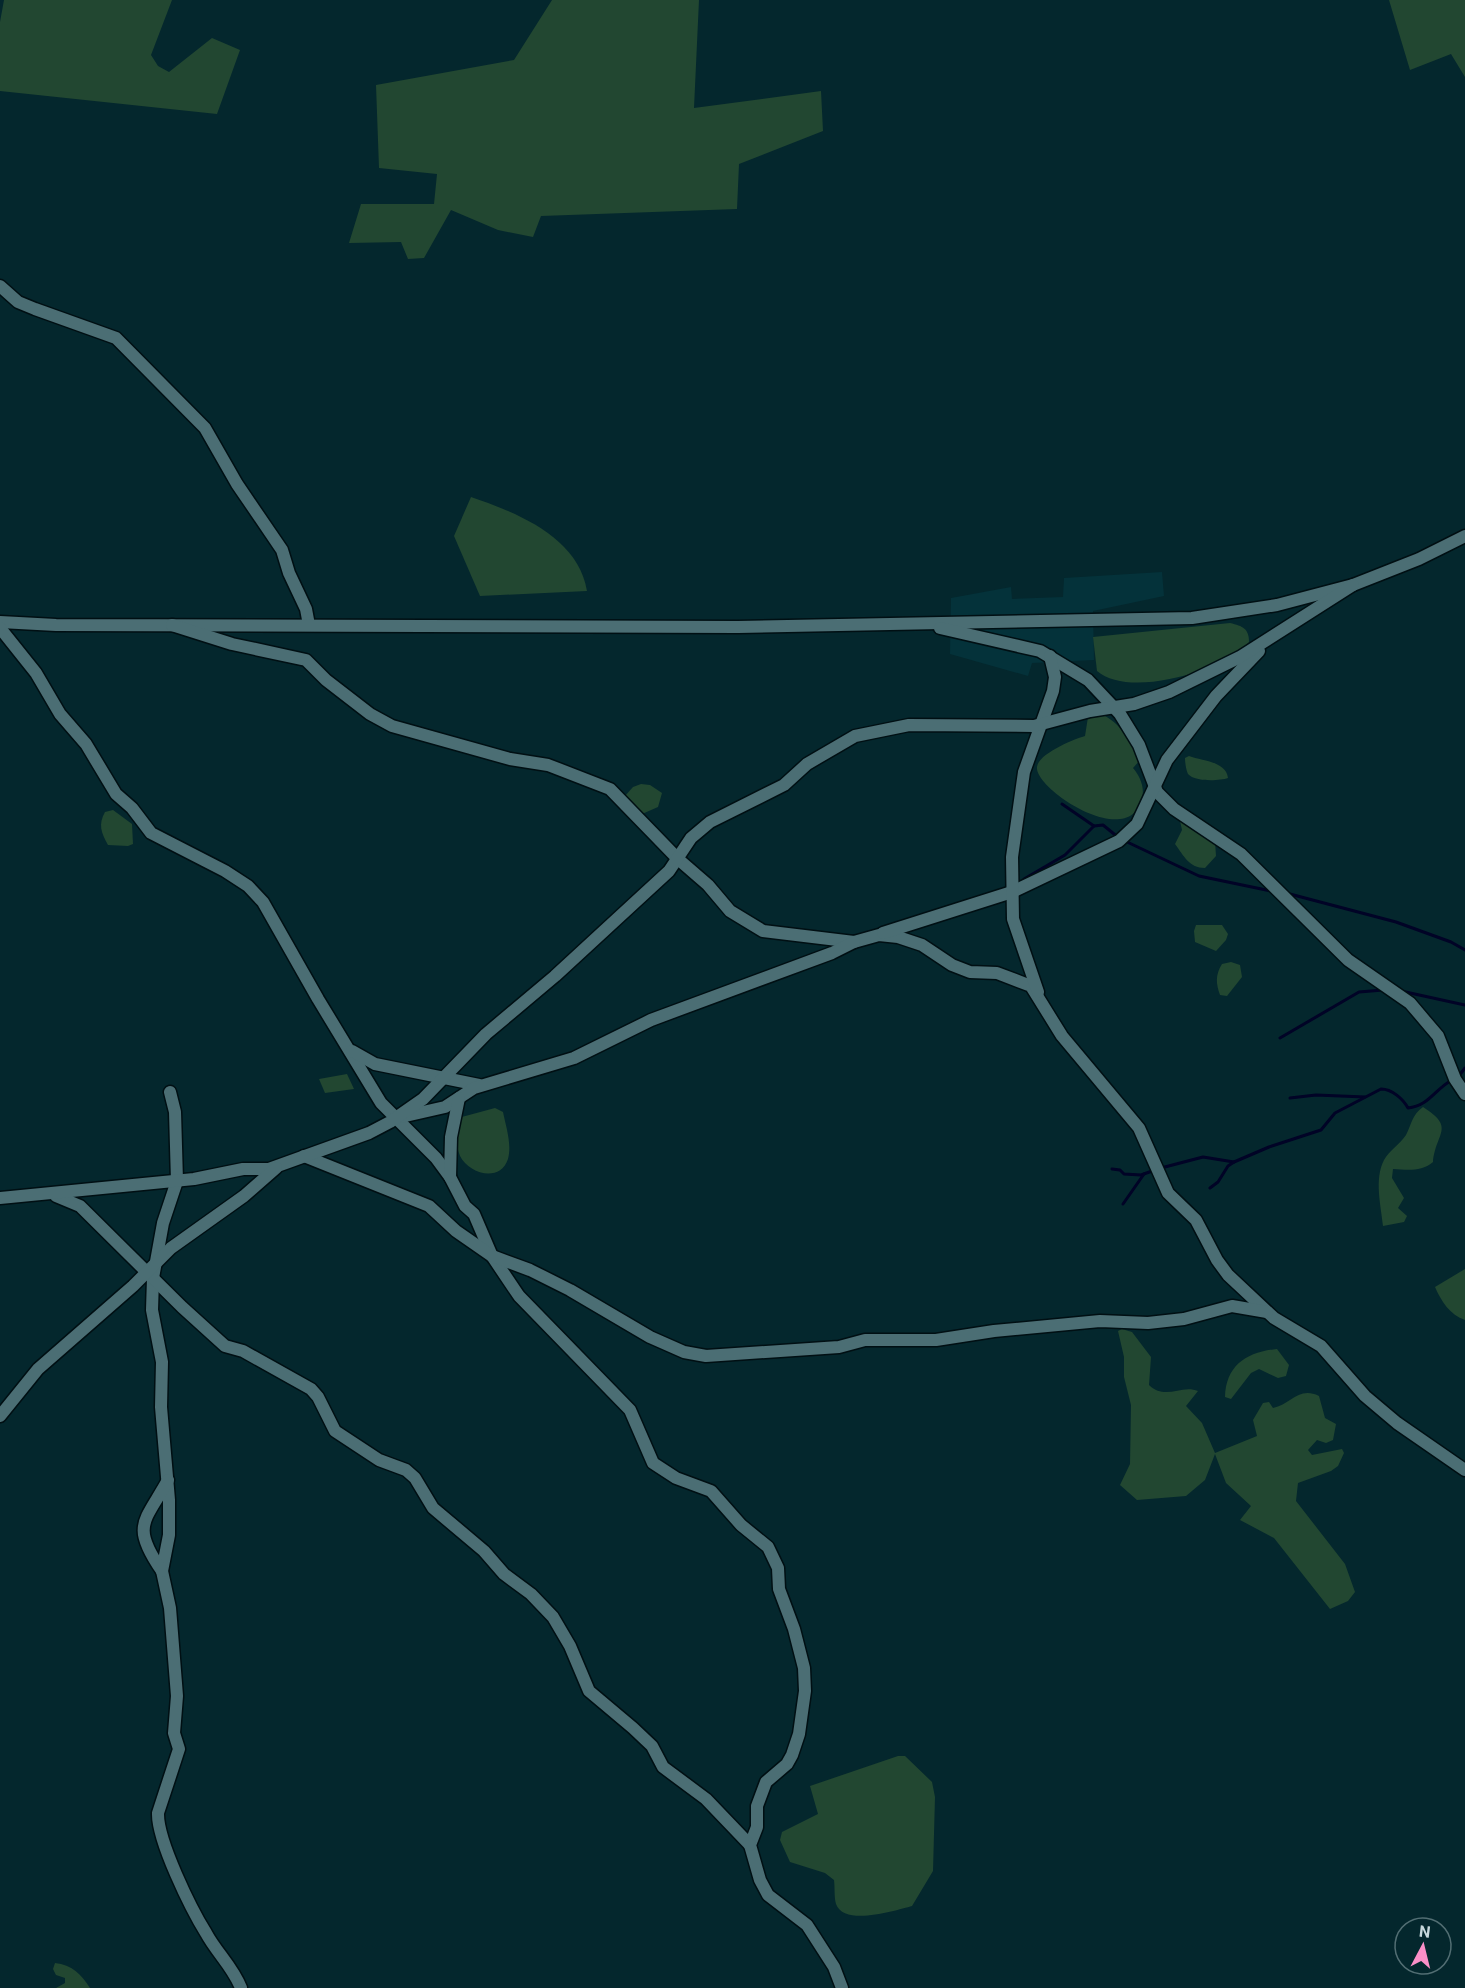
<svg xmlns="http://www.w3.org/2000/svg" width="1465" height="1988" font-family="Roboto,sans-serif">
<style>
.built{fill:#04323a}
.green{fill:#224731}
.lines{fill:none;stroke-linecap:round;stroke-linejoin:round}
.stream{stroke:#010326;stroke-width:3}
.minor-casing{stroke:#000f13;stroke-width:15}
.minor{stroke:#4b6e74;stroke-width:12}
</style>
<rect width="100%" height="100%" fill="#04272d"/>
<path class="built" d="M 1162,572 L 1164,596 L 1093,611 L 1094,660 L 1032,663 L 1028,676 L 950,654 L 951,598 L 1011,587 L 1012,599 L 1063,597 L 1064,578 Z"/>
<g class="green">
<path d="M 4,0 L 172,0 L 151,55 L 158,66 L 169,72 L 212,38 L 240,50 L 217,114 L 0,91 L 0,22 Z"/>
<path d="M 552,0 L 699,0 L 694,108 L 821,91 L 823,131 L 739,164 L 737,209 L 541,216 L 533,237 L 498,230 L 451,210 L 424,258 L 408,259 L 401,242 L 349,243 L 361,204 L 434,204 L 437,174 L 379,168 L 376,85 L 514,60 Z"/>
<path d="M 1389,0 L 1465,0 L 1465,77 L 1451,54 L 1410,70 Z"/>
<path d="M 471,497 C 518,513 578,537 587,591 L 480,596 L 454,536 Z"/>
<path d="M 1230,623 C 1243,626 1249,629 1249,642 C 1223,671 1129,699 1097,671 L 1093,637 Z"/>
<path d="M 1101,714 C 1121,723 1130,741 1140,760 L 1133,768 C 1140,776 1145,788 1142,798 C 1130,852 1034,789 1037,767 C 1038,754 1074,739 1085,736 L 1088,717 Z"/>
<path d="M 1189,756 C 1202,761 1226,761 1228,778 C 1219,781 1195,782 1188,774 C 1186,770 1185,762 1185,758 Z"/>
<path d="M 641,784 L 650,785 L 662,793 L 658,807 L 642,814 L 625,796 L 633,787 Z"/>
<path d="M 113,810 L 132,824 L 133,844 L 128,846 L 108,845 C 101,832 98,825 105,812 Z"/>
<path d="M 1183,819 L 1215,841 L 1216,856 L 1205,868 C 1189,868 1184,856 1175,844 L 1182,830 L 1180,821 Z"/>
<path d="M 1196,925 L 1222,925 L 1228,934 L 1226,940 L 1216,951 L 1195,942 L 1194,931 Z"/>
<path d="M 1231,962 L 1240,965 L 1242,977 L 1227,996 L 1220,995 C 1216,984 1215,975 1222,964 Z"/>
<path d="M 347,1074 L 354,1089 L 325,1093 L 319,1079 Z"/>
<path d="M 1423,1107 C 1456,1128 1436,1132 1433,1162 C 1421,1172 1408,1170 1393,1169 L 1392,1178 L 1404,1198 L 1398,1208 L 1407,1216 L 1404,1222 L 1383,1226 C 1381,1206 1374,1179 1384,1160 C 1389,1151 1400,1144 1406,1135 C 1412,1123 1412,1115 1423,1107 Z"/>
<path d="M 495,1108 L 503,1112 C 506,1127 512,1144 508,1159 C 500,1183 469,1174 460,1156 C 455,1144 457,1131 458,1118 Z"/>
<path d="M 1465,1269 L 1465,1320 C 1450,1315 1441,1301 1435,1287 Z"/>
<path d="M 1122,1329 L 1132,1332 L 1151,1357 L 1149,1385 C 1166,1401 1181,1384 1198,1391 L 1186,1406 L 1202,1423 L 1215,1453 L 1257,1436 L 1253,1420 L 1263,1403 L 1269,1402 L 1273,1408 C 1291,1405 1298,1386 1319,1396 L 1325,1418 L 1336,1424 L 1333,1440 L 1326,1443 L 1317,1440 L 1308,1450 L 1312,1455 L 1342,1449 L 1344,1453 L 1338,1466 L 1331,1471 L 1298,1483 L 1296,1501 L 1345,1564 L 1355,1592 L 1348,1601 L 1330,1609 L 1274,1538 L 1240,1520 L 1251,1506 L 1226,1483 L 1215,1454 L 1205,1480 L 1186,1496 L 1137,1500 L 1120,1485 L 1130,1464 L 1131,1405 L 1124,1377 L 1124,1357 L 1118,1331 Z"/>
<path d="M 1277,1349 L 1289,1365 L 1286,1376 L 1278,1378 L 1259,1369 L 1251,1373 L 1231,1399 L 1225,1397 C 1226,1365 1247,1352 1277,1349 Z"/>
<path d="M 898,1756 L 905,1756 L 932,1782 L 935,1797 L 933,1871 L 912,1906 C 897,1910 844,1927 836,1904 C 834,1897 835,1888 834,1880 L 825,1873 L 790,1862 L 780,1840 L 782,1832 L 818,1814 L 810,1786 Z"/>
<path d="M 55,1963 C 72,1965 81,1974 90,1988 L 56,1988 L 65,1983 L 65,1978 L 56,1975 L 53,1969 Z"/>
</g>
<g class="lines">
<g class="stream">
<path d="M 1062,804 L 1094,826"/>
<path d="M 1125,841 L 1199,876 L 1271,891"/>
<path d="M 1024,879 L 1065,855 L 1094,826 L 1103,825 L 1119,838"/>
<path d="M 1286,893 L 1396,922 L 1451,942 L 1465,950"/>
<path d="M 1401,991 L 1465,1005"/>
<path d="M 1280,1038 L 1359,992 L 1383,990"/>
<path d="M 1458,1077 L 1465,1068"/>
<path d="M 1290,1098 L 1316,1095 L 1365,1097"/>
<path d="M 1161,1168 L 1203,1157 L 1234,1162"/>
<path d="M 1112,1169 L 1120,1170 L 1124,1174 L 1141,1175 L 1155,1170"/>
<path d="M 1210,1188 L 1218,1182 L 1228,1166 L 1234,1162 L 1269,1147 L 1321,1130 L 1335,1113 L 1381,1089 C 1392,1089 1403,1099 1408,1108 C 1429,1106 1435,1089 1452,1080"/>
<path d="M 1123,1204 L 1144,1174"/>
</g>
<g class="minor-casing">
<g id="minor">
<path d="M 0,286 L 18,302 L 35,309 L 116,338 L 205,428 L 237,484 L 282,550 L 289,573 L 306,609 L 309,625"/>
<path d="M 0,622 L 56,625 L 738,627 L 1192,618 L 1277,605 L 1353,585 L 1419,559 L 1465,536"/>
<path d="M 172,625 L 232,644 L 306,660 L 326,680 L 370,714 L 392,726 L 510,759 L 548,765 L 610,789 L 678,859 L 708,885 L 730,911 L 763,931 L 854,942 L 879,935 L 898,937 L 922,945 L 952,965 L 970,972 L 997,973 L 1031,986 L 1062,1036 L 1139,1128 L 1168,1193 L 1196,1220 L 1217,1260 L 1228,1275 L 1274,1318 L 1321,1346 L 1365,1396 L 1397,1423 L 1465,1470"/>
<path d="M 0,628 L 36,673 L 60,714 L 86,744 L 116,794 L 132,808 L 151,833 L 225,871 L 248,886 L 263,902 L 318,999 L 381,1103 L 436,1158 L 450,1177 L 465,1206 L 474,1214 L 492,1256 L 519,1296 L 630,1410 L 653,1463 L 676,1478 L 711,1491 L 741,1525 L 768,1547 L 778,1568 L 779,1589 L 794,1629 L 804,1668 L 805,1691 L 799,1734 L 792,1755 L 787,1764 L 766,1782 L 757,1806 L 757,1827 L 750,1845 L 760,1880 L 768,1895 L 807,1925 L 834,1967 L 842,1988"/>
<path d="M 940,628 L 1040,651 L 1088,680 L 1120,714 L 1139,745 L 1157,792 L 1174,809 L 1241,854 L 1348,960 L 1410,1003 L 1438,1036 L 1455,1079 L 1465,1094"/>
<path d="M 883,933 L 1012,892 L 1119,841 L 1137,824 L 1167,760 L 1216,696 L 1259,651"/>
<path d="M 1038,992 L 1013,919 L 1012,857 L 1024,772 L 1053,691 L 1055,677 L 1050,656"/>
<path d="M 352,1051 L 375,1064 L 479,1085"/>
<path d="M 170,1092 L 175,1112 L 177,1181 L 163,1223 L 153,1278 L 152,1310 L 162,1362 L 161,1407 L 169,1500 L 169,1535 L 162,1571 L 170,1608 L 177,1696 L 174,1733 L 179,1749 L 158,1813 C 157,1840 191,1909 206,1933 C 216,1952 233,1967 241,1988"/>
<path d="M 401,1117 L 445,1107 L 474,1088 L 574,1058 L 651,1020 L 832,953 L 854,942"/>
<path d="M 304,1156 L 429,1206 L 456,1231 L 492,1256 L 530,1270 L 570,1290 L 650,1337 L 684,1352 L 706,1356 L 839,1347 L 865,1340 L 936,1340 L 994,1331 L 1100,1321 L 1148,1323 L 1184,1319 L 1232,1306 L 1267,1312"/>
<path d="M 450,1177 L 451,1137 L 459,1098"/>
<path d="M 56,1196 L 80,1206 L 182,1307 L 225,1346 L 243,1351 L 311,1389 L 318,1397 L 335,1431 L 379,1460 L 406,1470 L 415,1478 L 433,1508 L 484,1551 L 504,1574 L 531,1594 L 553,1617 L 570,1646 L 589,1691 L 633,1728 L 652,1746 L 663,1767 L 706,1799 L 750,1845"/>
<path d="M 0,1198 L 194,1179 L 243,1169 L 269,1169 L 369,1133 L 390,1122 L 423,1099 L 486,1034 L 555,976 L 669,871 L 691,838 L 710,822 L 784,785 L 807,764 L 855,736 L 909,725 L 1034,726 L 1090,711 L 1134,704 L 1169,692 L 1240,657 L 1353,585"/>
<path d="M 0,1416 L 38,1369 L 133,1286 L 171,1248 L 244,1196 L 276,1168"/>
<path d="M 162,1571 C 130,1525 145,1522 168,1480"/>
</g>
</g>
<use href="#minor" class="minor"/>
</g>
<g transform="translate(1423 1946) rotate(7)"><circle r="28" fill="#04272d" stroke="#526e73" stroke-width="1.5"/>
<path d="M0-4.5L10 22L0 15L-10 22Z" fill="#fa8fc7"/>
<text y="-9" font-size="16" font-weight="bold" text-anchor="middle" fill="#c6d8dc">N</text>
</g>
</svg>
